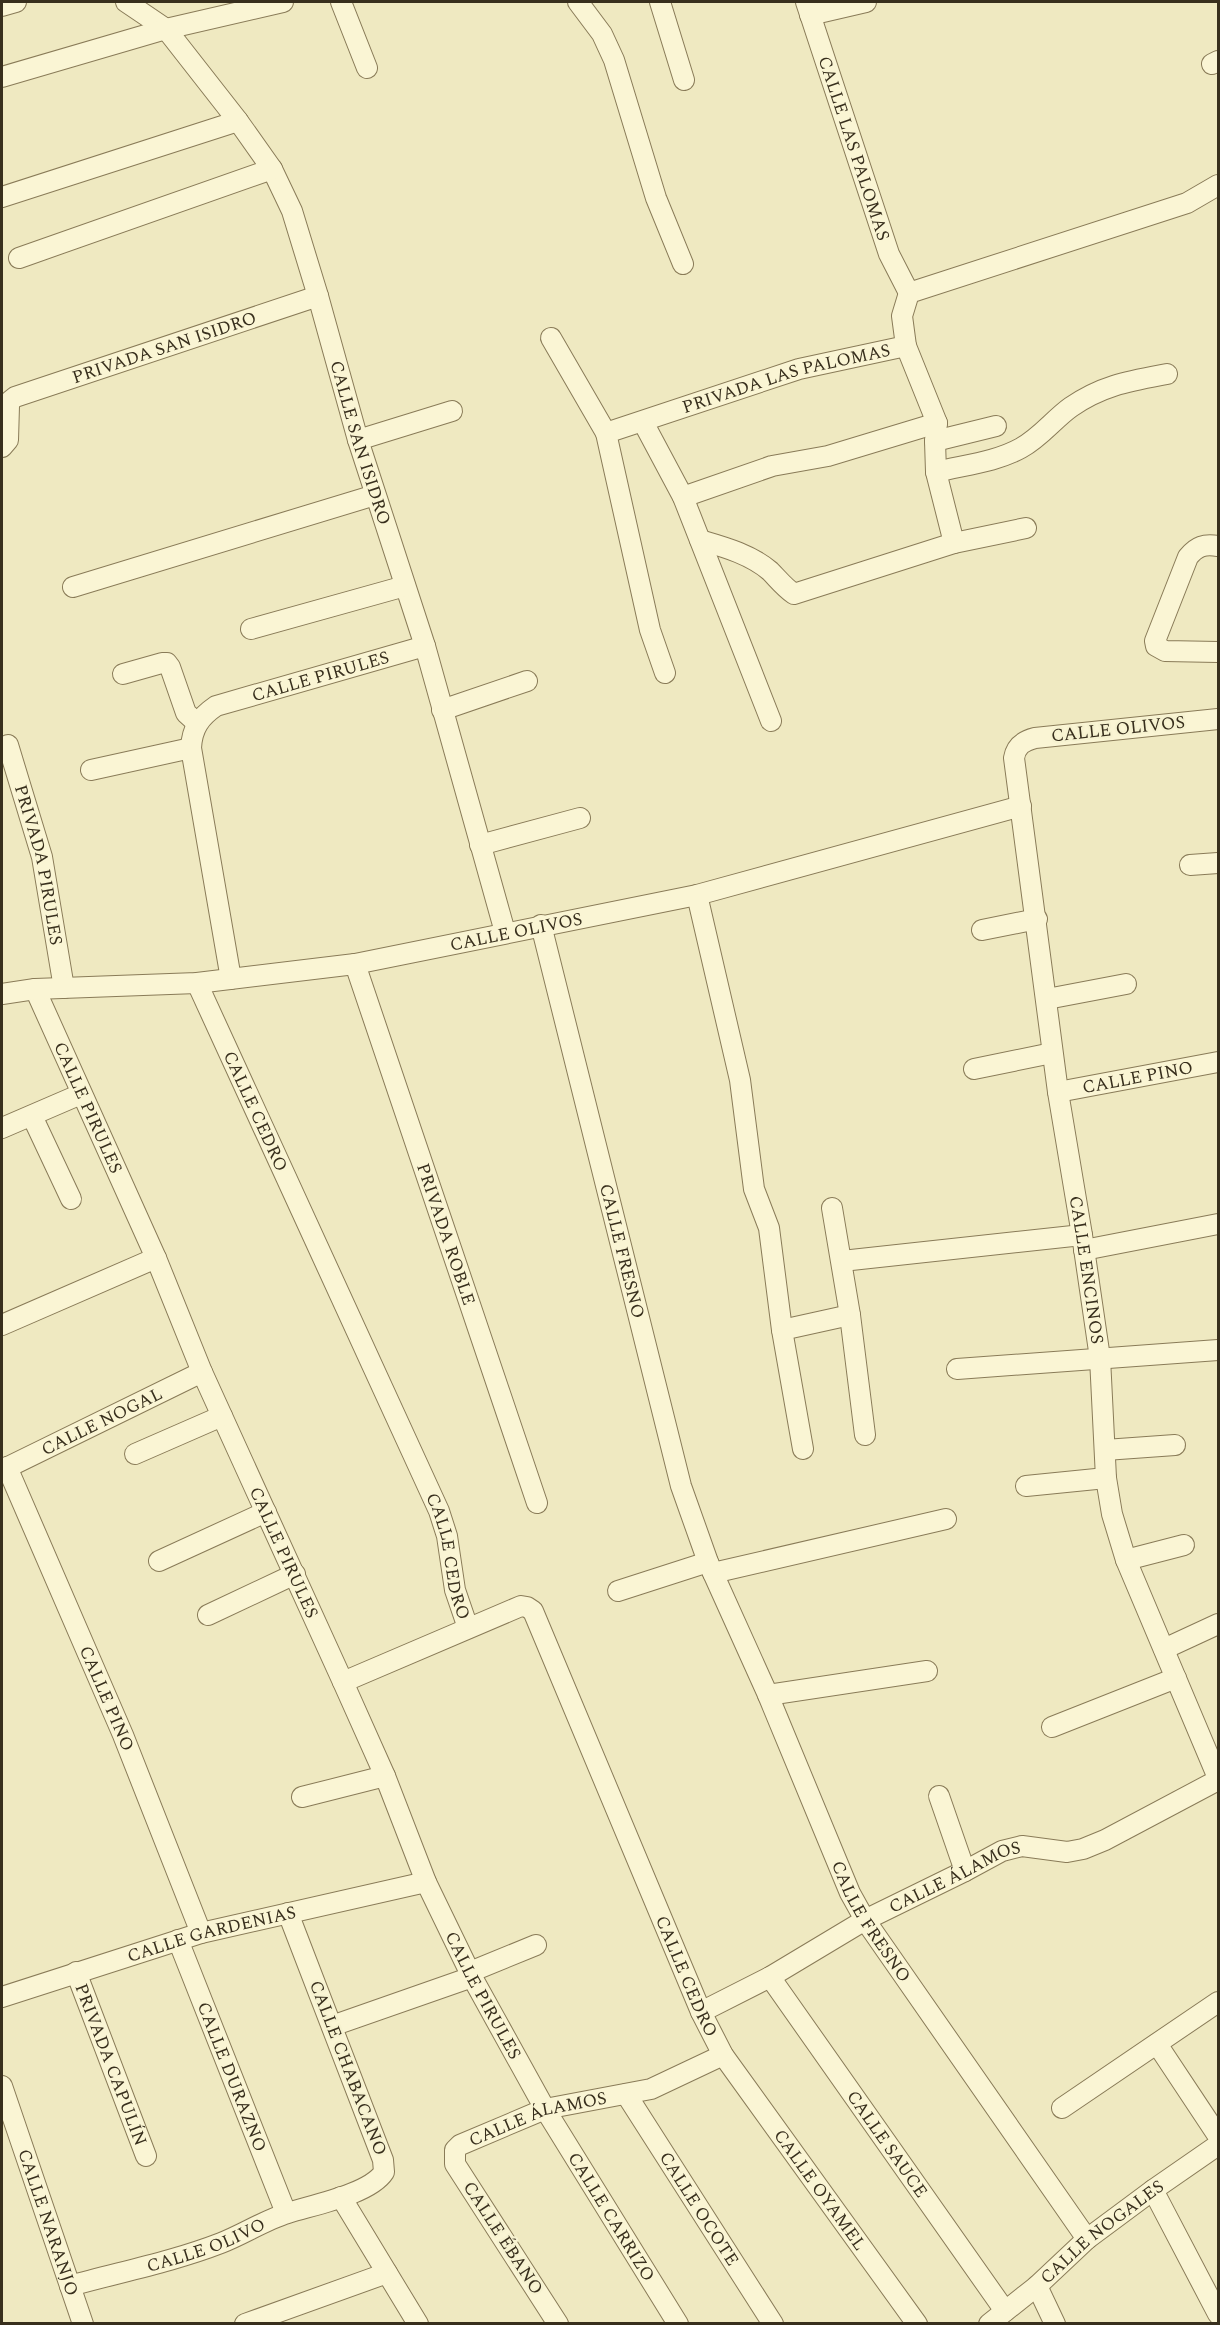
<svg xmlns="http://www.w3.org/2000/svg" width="1220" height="2325" font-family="Spectral,serif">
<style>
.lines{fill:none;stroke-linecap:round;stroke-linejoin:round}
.minor-casing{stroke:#897b58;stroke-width:22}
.minor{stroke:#faf5d4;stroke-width:20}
.labels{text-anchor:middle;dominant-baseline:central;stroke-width:4.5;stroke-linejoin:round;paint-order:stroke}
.street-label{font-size:18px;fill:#382f1d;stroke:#f6f2d0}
</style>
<rect width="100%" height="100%" fill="#efe9c1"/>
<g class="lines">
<g class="minor-casing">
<g id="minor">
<path id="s1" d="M 126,2 L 166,29 L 238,121 L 272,169 L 292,211 L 318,296 L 358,440 L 425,646 L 505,932"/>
<path d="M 341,2 L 367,68"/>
<path d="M 578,2 L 602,34 L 614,60 L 656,198 L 683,264"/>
<path d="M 660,2 L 684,80"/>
<path id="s2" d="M 806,2 L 889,254 L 909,293"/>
<path d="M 2,6 L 16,2"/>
<path d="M 810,15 L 866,2"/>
<path d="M 1212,64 L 1218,61"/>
<path d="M 2,77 L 166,29 L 283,2"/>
<path d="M 2,197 L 238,121"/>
<path d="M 19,258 L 272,169"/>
<path d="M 551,338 L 606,433"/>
<path d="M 906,346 L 937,423 L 935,441 L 936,472 L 954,543"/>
<path d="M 643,422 L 683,497 L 771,721"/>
<path d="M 358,440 L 452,411"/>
<path d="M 935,441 L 996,426"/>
<path id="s3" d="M 2,447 L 8,440 L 9,406 L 10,401 L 15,397 L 318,296"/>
<path d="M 936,472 C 964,465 996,462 1021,448 C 1041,437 1054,419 1071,407 C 1103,385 1130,381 1167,374"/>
<path d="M 683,497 L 772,466 L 828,456 L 937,423"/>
<path d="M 700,540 C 724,547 750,554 770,571 C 778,579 784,587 794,594 L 954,543 L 1026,528"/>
<path d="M 1218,546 C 1204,544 1197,546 1188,557 L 1155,641 L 1156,646 L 1165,651 L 1218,652"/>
<path d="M 73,587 L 375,495"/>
<path d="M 251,629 L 405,586"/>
<path id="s4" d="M 665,673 L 650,630 L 606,433 L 799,369 L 906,346 L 902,316 L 909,293 L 1187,203 L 1218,185"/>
<path d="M 123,674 L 162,663 L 167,663 L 170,667 L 186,713 L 197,723"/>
<path d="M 442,710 L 527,681"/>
<path id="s5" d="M 1218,719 L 1035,738 C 1023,741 1016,746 1014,758 L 1058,1092 L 1082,1235 L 1100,1358 L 1106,1478 L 1112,1514 L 1126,1560 L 1218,1778"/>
<path id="s6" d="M 8,745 L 42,857 L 64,988"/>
<path d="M 91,770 L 191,748"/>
<path d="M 480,845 L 580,818"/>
<path d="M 1190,865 L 1218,863"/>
<path d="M 697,895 L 740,1080 L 754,1189 L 769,1228 L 782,1330 L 803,1449"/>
<path id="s7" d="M 541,925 L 681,1486 L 708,1562 L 768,1695 L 850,1893 L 865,1920 L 1087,2239"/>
<path d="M 982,930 L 1037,919"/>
<path id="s8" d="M 355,964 L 537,1503"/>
<path id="s9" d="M 231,979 L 191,748 C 192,728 200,717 216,706 L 425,646"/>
<path id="s10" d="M 197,983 L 439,1511 L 447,1536 L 455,1590 L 468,1628"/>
<path id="s11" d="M 35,989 L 156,1258 L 202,1372 L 343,1682 L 385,1776 L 426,1882 L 472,1977 L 545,2109 L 678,2324"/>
<path id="s12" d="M 2,994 L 35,989 L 197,983 L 355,964 L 697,895 L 1021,806"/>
<path d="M 1047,999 L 1126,984"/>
<path d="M 974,1069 L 1052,1053"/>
<path id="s13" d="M 1058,1092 L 1218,1062"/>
<path d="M 32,1116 L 71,1199"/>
<path d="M 2,1128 L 81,1094"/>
<path d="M 832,1208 L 850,1315 L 865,1435"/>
<path d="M 1084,1250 L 1218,1224"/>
<path d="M 842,1261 L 1082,1235"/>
<path d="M 2,1325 L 156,1258"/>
<path d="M 782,1330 L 850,1315"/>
<path d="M 957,1369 L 1218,1350"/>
<path d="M 1105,1450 L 1175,1445"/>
<path d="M 135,1454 L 222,1416"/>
<path id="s14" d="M 7,1467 L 123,1735 L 201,1933"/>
<path id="s15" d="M 2,1470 L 202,1372"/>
<path d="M 1026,1486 L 1106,1478"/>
<path d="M 1126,1560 L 1184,1545"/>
<path d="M 159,1561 L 266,1512"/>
<path d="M 713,1573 L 946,1519"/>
<path d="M 618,1591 L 708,1562"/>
<path d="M 208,1615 L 295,1574"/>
<path d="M 1164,1649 L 1218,1624"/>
<path id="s16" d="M 343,1682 L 521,1606 L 527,1607 L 533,1611 L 701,2012 L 723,2055 L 917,2324"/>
<path d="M 768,1695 L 927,1671"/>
<path d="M 1052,1727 L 1176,1678"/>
<path d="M 939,1796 L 965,1871"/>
<path d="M 302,1797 L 385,1776"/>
<path id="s17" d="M 178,1940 L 286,2213"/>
<path id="s18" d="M 76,1972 L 146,2156"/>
<path d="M 470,1972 L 536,1945"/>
<path id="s19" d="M 770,1977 L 1005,2311"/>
<path id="s20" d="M 2,1997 L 201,1933 L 426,1882"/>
<path id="s21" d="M 701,2012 L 770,1977 L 865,1920 L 965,1871 L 1002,1851 L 1022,1846 L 1067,1852 L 1083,1849 L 1105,1840 L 1218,1780"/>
<path d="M 332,2026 L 472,1977"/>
<path d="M 1157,2044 L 1218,2136"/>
<path id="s22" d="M 2,2086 L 83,2324"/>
<path id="s23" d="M 626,2094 L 773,2324"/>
<path d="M 1062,2108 L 1218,2002"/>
<path d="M 1153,2190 L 1218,2314"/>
<path d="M 341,2197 L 418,2324"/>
<path id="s24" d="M 70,2286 C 120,2272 172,2262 221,2243 C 244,2234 265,2220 288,2213 C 313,2205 370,2194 384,2172 L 383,2160 L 288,1913"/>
<path d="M 1037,2286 L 1055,2324"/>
<path d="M 245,2324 L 387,2273"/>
<path id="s25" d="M 558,2324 L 455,2164 L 455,2150 L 460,2145 L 545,2109 L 651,2089 L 723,2055"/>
<path id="s26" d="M 989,2324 L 1037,2286 L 1087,2239 L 1153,2190 L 1218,2145"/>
</g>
</g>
<use href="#minor" class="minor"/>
</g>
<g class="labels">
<g class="street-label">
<text stroke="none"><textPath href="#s2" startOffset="154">CALLE LAS PALOMAS</textPath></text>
<text stroke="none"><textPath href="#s3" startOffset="212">PRIVADA SAN ISIDRO</textPath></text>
<text stroke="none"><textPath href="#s4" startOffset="436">PRIVADA LAS PALOMAS</textPath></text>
<text stroke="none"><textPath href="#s1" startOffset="512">CALLE SAN ISIDRO</textPath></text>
<text stroke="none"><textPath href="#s9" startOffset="394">CALLE PIRULES</textPath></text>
<text transform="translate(1118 729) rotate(-6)">CALLE OLIVOS</text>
<text stroke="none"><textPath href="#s6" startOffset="124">PRIVADA PIRULES</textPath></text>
<text stroke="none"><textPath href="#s12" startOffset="519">CALLE OLIVOS</textPath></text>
<text stroke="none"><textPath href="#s13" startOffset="81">CALLE PINO</textPath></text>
<text stroke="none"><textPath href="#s11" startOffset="130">CALLE PIRULES</textPath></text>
<text stroke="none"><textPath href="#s10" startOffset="141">CALLE CEDRO</textPath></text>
<text stroke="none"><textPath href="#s8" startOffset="285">PRIVADA ROBLE</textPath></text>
<text stroke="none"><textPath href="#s7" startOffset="336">CALLE FRESNO</textPath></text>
<text stroke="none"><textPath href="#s5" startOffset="732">CALLE ENCINOS</textPath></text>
<text stroke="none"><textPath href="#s15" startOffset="111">CALLE NOGAL</textPath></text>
<text stroke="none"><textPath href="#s11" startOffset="616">CALLE PIRULES</textPath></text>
<text stroke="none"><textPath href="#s10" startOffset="627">CALLE CEDRO</textPath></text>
<text stroke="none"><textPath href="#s14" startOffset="252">CALLE PINO</textPath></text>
<text stroke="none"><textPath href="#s21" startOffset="288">CALLE ÁLAMOS</textPath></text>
<text stroke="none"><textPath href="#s7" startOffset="1054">CALLE FRESNO</textPath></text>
<text stroke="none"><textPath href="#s20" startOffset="219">CALLE GARDENIAS</textPath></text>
<text stroke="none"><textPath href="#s16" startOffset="603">CALLE CEDRO</textPath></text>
<text stroke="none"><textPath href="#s11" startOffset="1102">CALLE PIRULES</textPath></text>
<text stroke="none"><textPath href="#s18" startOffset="99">PRIVADA CAPULÍN</textPath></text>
<text transform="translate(348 2068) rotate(69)">CALLE CHABACANO</text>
<text stroke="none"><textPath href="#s17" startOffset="147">CALLE DURAZNO</textPath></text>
<text stroke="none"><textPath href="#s25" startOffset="294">CALLE ÁLAMOS</textPath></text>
<text stroke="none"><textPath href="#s19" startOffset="204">CALLE SAUCE</textPath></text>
<text stroke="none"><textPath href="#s16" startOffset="856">CALLE OYAMEL</textPath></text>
<text stroke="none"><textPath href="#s23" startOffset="136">CALLE OCOTE</textPath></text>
<text stroke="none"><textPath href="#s11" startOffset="1358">CALLE CARRIZO</textPath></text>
<text stroke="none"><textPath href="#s22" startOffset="144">CALLE NARANJO</textPath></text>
<text stroke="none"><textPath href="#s26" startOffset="146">CALLE NOGALES</textPath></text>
<text transform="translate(503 2238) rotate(57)">CALLE ÉBANO</text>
<text stroke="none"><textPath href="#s24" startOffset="142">CALLE OLIVO</textPath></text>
</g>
</g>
<rect width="1220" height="2325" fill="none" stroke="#382f1d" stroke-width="6"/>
</svg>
